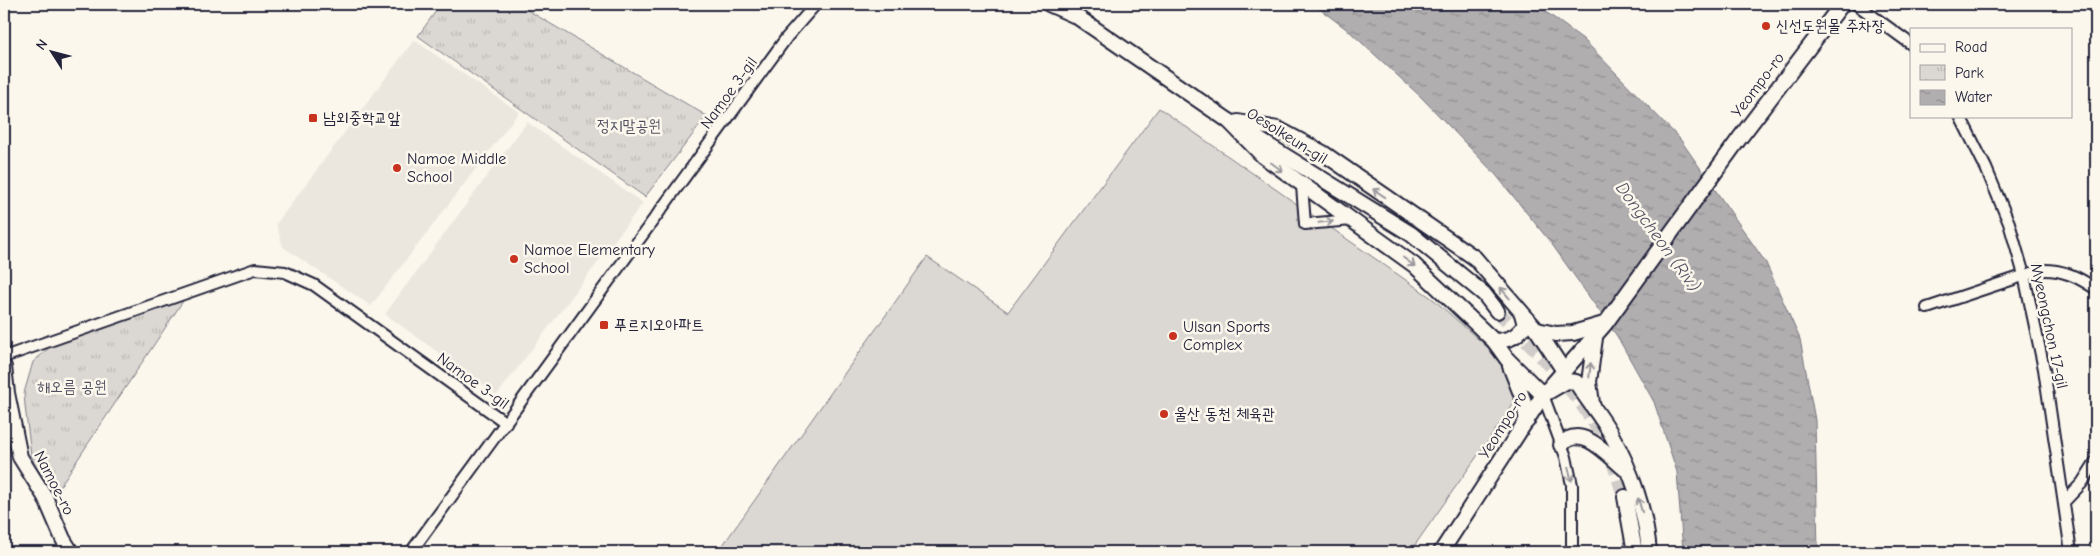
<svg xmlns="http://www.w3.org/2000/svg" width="2100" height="556" font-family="'Comic Neue','Poor Story',sans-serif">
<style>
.built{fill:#ebe7df}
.park{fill:url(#park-tufts);stroke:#7e7d87}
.pitch{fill:#dbd8d3;stroke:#7e7d87}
.water{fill:url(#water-ripples);stroke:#787681}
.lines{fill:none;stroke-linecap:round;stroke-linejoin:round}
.secondary-tunnel{stroke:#d0ccc9;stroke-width:14;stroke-dasharray:14 7;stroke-linecap:butt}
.street-casing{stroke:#22223b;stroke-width:14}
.secondary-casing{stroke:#22223b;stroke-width:18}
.street{stroke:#fbf7ec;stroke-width:10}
.secondary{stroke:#fbf7ec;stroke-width:14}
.oneway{stroke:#99979c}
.poi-dot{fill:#c8321e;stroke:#fbf7ec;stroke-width:2}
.labels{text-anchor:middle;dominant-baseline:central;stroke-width:5;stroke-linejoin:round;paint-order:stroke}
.poi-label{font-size:16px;fill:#22223b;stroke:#fbf7ec;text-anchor:start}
.street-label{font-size:16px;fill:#22223b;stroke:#fbf7ec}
.park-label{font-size:16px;fill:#505061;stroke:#fbf7ec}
.water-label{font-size:18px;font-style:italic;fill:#545364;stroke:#fbf7ec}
</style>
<defs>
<pattern id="park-tufts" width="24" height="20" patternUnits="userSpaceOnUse" patternTransform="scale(1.25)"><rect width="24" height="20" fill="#dbd8d3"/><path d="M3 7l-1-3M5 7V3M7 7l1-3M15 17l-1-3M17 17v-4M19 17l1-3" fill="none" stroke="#bcb9b6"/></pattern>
<pattern id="water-ripples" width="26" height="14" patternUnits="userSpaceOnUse" patternTransform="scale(1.25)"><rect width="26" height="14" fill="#b1aeb0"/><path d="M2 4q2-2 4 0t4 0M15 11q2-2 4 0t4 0" fill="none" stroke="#908d90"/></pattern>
</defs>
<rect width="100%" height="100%" fill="#fbf7ec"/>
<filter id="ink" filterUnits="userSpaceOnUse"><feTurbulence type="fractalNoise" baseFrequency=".02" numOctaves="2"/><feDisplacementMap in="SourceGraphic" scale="10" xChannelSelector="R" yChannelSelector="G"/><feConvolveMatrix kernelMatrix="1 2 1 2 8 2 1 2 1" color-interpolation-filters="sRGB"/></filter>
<g filter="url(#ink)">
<g class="built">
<path d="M 414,40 L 519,112 L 371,306 L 283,247 L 276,224 Z"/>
<path d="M 527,122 L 643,203 L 497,395 L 385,314 Z"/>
</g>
<g class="park">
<path d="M 441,4 L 517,4 L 707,116 L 645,197 L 418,36 Z"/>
<path d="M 189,292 L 48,504 L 31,455 L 25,406 L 24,393 L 33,362 L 59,339 Z"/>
</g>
<path class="pitch" d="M 1159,108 L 1433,299 L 1486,346 L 1501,365 L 1513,393 L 1513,405 L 1410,552 L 718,552 L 927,257 L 1008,312 Z"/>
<path class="water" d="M 1313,4 L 1535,4 L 1583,39 L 1680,139 L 1766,263 L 1800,339 L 1815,420 L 1818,552 L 1683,552 L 1677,472 L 1654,402 L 1617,336 L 1551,243 L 1496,175 L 1421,97 L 1349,31 Z"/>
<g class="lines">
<path class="secondary-tunnel" d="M 1497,311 C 1536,351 1581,393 1605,443 C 1614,460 1618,480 1625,497"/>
<g class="street-casing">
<g id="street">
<path d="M 1856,4 L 1911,44"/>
<path d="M 1960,116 L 1986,168 L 2009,223 L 2024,275 L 2044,369 L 2071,552"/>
<path d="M 1302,186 L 1305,224 L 1352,220"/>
<path d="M 1927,308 L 2041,270 C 2063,269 2078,277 2096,289"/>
<path d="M 4,357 L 255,269 L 285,272 L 314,285 L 506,423"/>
<path d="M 1543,395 L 1566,457 L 1572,485 L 1572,552"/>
<path d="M 2064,502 L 2082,483 L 2096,461"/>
<path d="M 411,552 L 787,37 L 816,4"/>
</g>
</g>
<g class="secondary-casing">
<g id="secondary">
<path d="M 1049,4 L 1076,16 L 1229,121 L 1411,234 L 1484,294 L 1497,311"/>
<path d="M 1229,121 L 1263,156 L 1414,265 L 1494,341 L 1507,359 L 1543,395 L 1567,381 L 1576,382 C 1587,400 1601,416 1611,434 C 1631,469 1646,512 1649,552"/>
<path d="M 1238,122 L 1278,129 L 1323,153 L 1475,258 L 1537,330 L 1556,334 L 1573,333 L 1604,324"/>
<path d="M 1537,330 L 1564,371"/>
<path d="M 1494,341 C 1509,340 1516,338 1525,325 L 1522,314"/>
<path d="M 1510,366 L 1523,399 L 1527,421"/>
<path d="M 4,367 L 7,393 L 20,457 L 45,497 L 63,539 L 71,552"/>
<path d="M 1592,403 L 1589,382 L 1595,338"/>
<path d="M 1561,445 C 1581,422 1609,456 1625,469"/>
<path d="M 1625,497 L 1635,552"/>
<path d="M 1441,552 L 1543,395 L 1605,324 L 1739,139 L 1842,4"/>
</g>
</g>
<use href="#street" class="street"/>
<use href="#secondary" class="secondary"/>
</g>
<defs><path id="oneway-shaft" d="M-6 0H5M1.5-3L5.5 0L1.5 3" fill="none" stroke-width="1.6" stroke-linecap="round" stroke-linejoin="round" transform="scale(1.25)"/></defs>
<g class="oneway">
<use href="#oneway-shaft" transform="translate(1277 167) rotate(37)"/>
<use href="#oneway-shaft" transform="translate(1379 193) rotate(-146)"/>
<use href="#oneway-shaft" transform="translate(1326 222) rotate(-6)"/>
<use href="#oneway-shaft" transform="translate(1409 262) rotate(37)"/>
<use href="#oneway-shaft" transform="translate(1505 293) rotate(-130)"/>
<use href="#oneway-shaft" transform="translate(1590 370) rotate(-84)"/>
<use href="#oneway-shaft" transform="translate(1570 474) rotate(76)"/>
<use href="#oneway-shaft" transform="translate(1640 505) rotate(-107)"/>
</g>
</g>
<g class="poi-dot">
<circle cx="1766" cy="26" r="5"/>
<rect x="308" y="113" width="10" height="10" rx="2.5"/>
<circle cx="397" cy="168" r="5"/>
<circle cx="514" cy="259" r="5"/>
<rect x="599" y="320" width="10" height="10" rx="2.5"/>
<circle cx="1173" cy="336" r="5"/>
<circle cx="1164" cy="414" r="5"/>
</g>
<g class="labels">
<g class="poi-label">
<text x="1776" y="26">신선도원몰 주차장</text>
<text x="323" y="118">남외중학교앞</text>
<text x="407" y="159">Namoe Middle<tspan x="407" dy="18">School</tspan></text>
<text x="524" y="250">Namoe Elementary<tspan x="524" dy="18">School</tspan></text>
<text x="614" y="325">푸르지오아파트</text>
<text x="1183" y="327">Ulsan Sports<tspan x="1183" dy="18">Complex</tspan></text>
<text x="1174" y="414">울산 동천 체육관</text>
</g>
<g class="street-label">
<text transform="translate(1758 85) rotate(-53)">Yeompo-ro</text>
<text transform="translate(729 93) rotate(-54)">Namoe 3-gil</text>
<text transform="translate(1287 136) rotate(32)">Oesolkeun-gil</text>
<text transform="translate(2049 326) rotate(78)">Myeongchon 17-gil</text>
<text transform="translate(473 381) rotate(36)">Namoe 3-gil</text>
<text transform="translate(1503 425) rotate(-58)">Yeompo-ro</text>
<text transform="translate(54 483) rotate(63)">Namoe-ro</text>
</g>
<g class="park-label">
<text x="629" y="126">정지말공원</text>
<text x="72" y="387">해오름 공원</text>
</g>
<g class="water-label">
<text transform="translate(1658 237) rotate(54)">Dongcheon (Riv.)</text>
</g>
</g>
<rect width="2100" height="556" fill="none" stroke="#fbf7ec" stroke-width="20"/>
<rect x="10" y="10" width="2080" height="536" fill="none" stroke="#22223b" stroke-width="2" filter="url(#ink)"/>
<rect x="1910" y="28" width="162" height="90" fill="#fbf7ec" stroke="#a4a2a5"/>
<rect x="1920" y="44" width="25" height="8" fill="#fbf7ec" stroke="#a4a2a5"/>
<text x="1955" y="52" font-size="15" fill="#22223b">Road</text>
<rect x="1920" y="65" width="25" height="15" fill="url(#park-tufts)" stroke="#a4a2a5"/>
<text x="1955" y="78" font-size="15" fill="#22223b">Park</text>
<rect x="1920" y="90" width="25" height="15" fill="url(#water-ripples)" stroke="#a4a2a5"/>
<text x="1955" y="102" font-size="15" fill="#22223b">Water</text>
<g transform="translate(52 52) rotate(306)" stroke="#fbf7ec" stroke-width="4" paint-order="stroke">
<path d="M0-4L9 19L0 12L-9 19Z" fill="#22223b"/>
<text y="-8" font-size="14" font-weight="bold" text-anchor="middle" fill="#22223b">N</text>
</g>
</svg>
